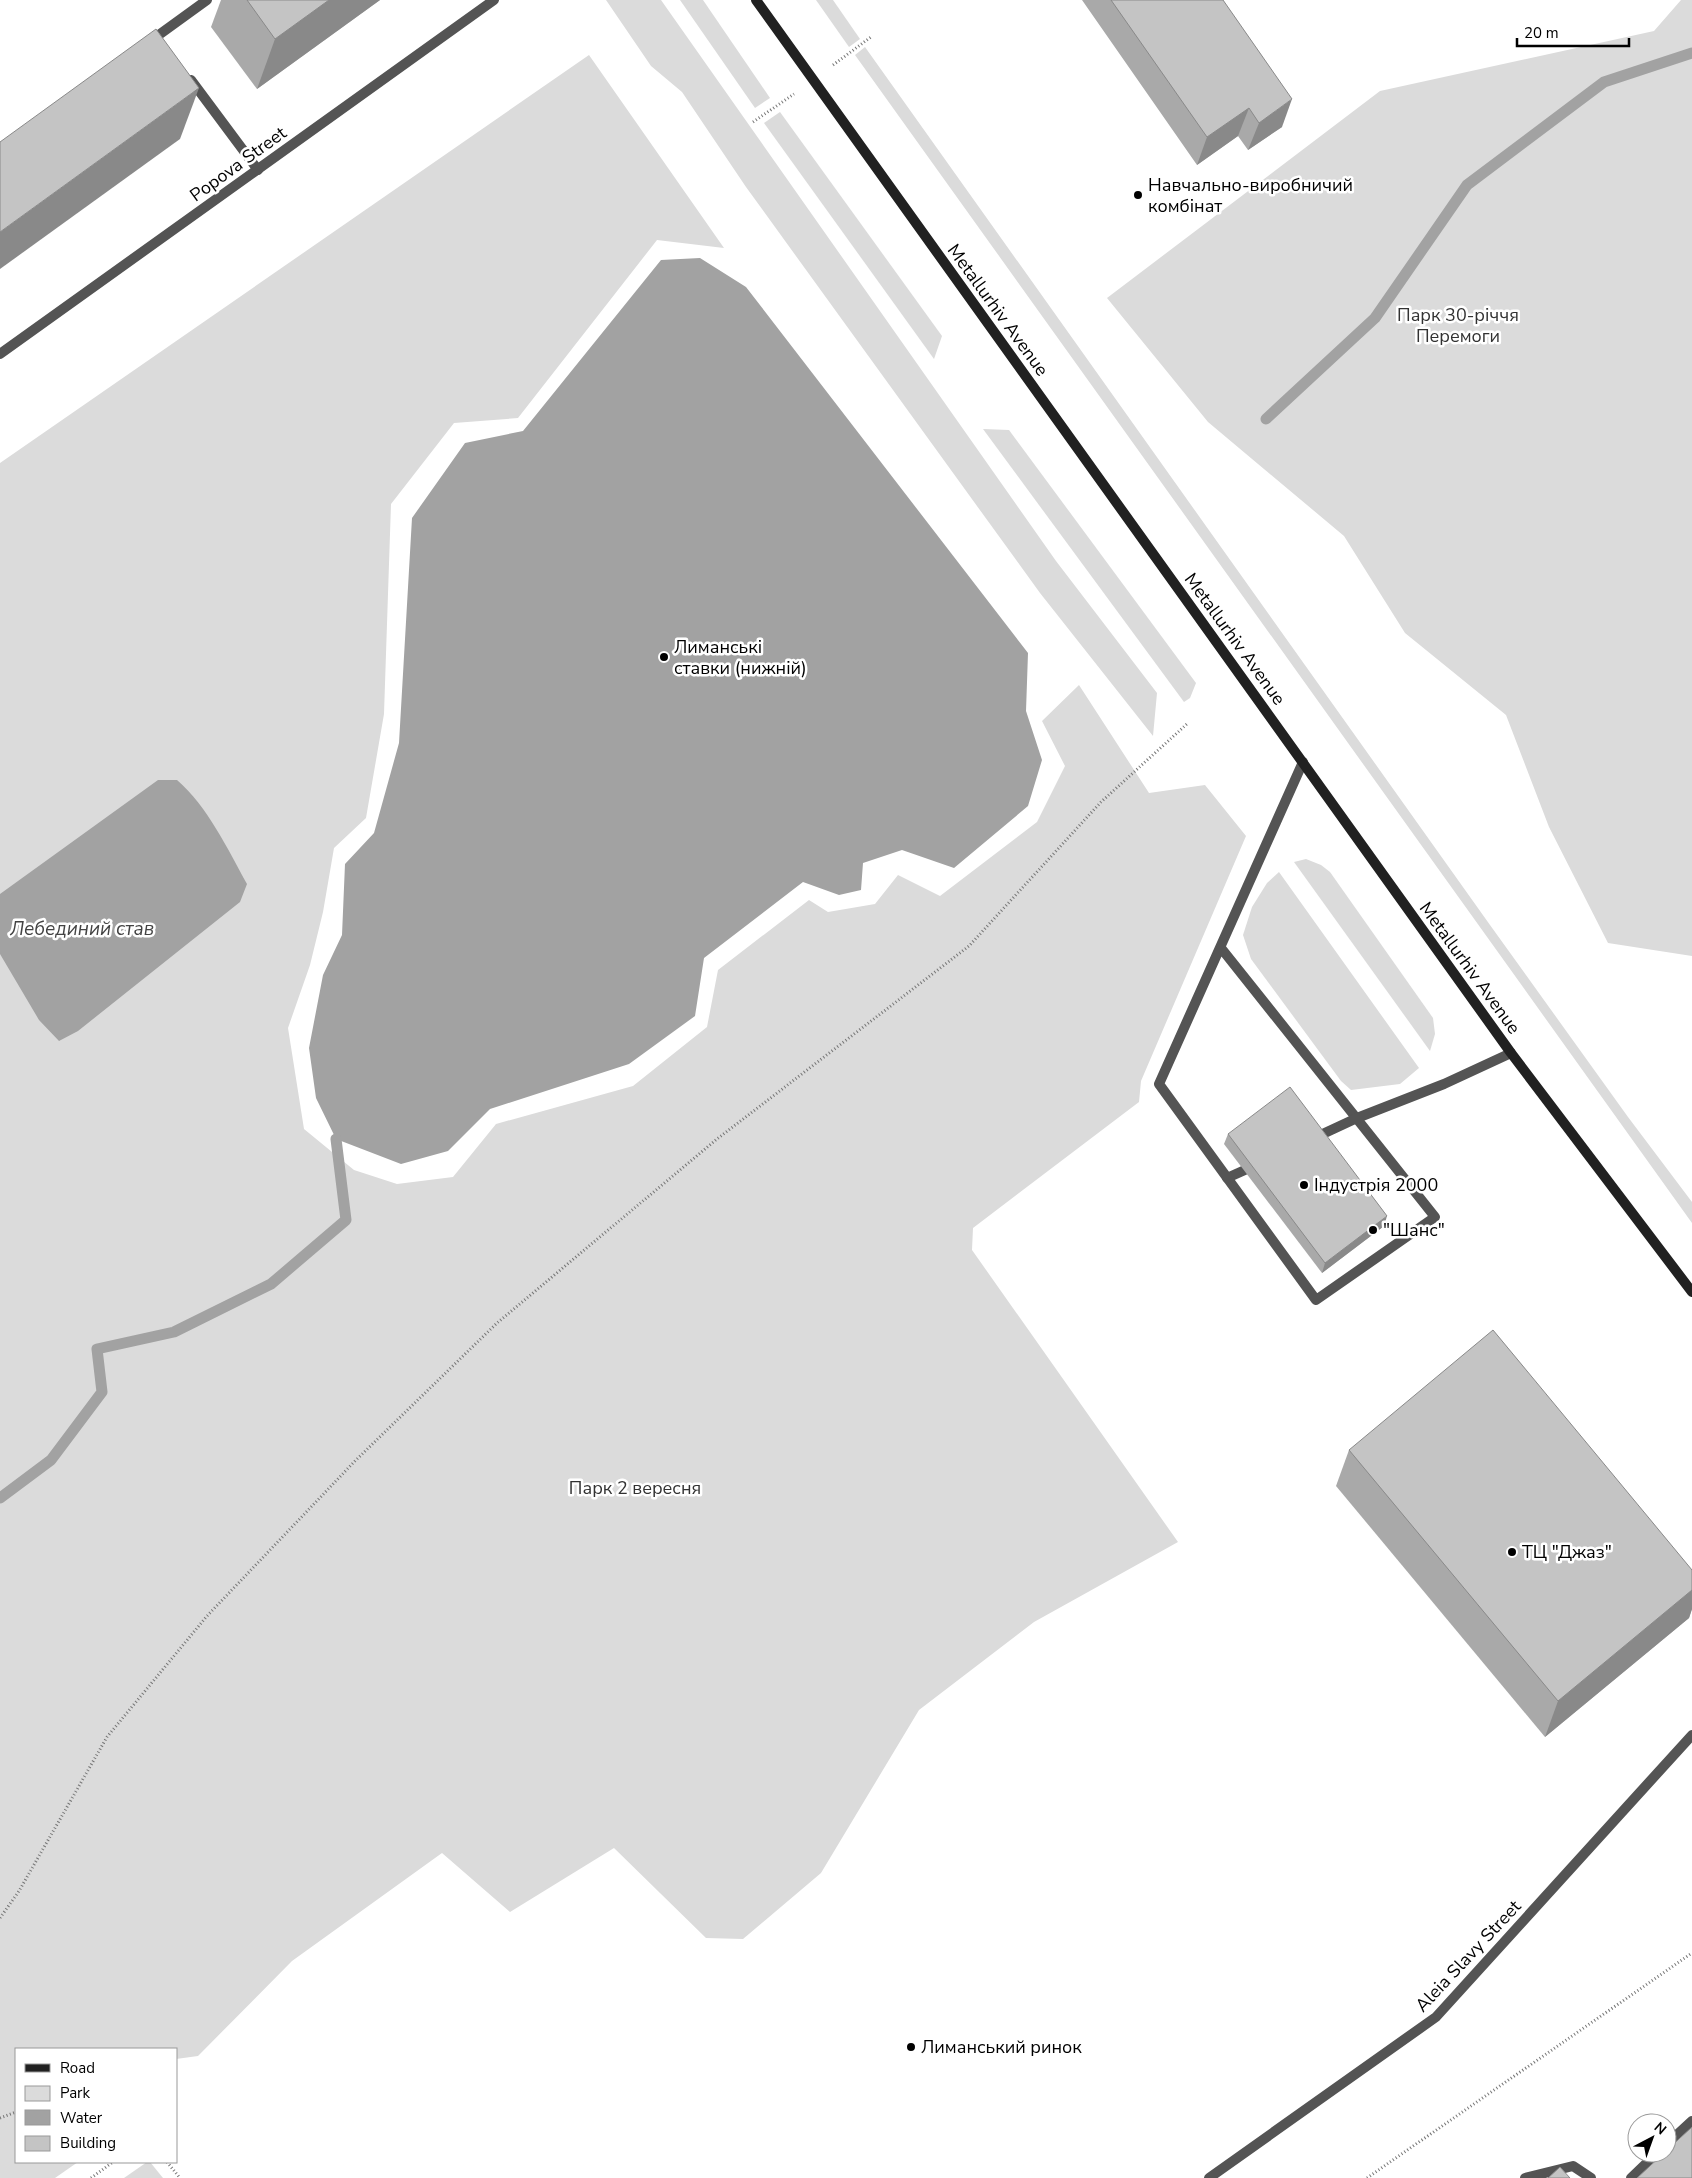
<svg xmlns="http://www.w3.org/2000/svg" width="1692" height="2178" font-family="'Nunito Sans',sans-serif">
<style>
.green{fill:#dbdbdb}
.water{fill:#a2a2a2}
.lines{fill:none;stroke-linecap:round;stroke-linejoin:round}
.stream{stroke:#a2a2a2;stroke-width:11}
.path{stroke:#767676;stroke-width:3;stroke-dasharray:1 2.5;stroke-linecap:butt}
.lane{stroke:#545454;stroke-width:10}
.street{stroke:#545454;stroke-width:10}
.secondary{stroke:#212121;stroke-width:10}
.wall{fill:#a9a9a9}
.shaded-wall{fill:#898989}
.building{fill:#c4c4c4;stroke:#898989}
.poi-dot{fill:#000;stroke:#fff;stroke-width:2}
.labels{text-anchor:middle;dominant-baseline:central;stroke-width:5;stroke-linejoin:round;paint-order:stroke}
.street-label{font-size:18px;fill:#000;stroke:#fff}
.poi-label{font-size:18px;fill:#000;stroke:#fff;text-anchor:start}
.park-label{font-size:18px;fill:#323232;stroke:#fff}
.water-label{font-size:19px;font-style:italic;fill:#434343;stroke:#fff}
</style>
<rect width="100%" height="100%" fill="#fff"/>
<g class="green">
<path d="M 606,0 L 661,0 L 1056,561 L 1157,693 L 1153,736 L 1040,593 L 746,187 L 682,92 L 651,66 Z"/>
<path d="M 680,0 L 703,0 L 770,98 L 755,108 Z"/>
<path d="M 816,0 L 833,0 L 860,39 L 849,47 Z"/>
<path d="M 1681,0 L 1692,0 L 1692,956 L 1608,943 L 1549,827 L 1506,715 L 1405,633 L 1344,536 L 1208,422 L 1107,298 L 1380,91 L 1654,31 Z"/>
<path d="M 865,47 L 1490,925 L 1628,1117 L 1692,1202 L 1692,1223 L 855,55 Z"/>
<path d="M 589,55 L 724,248 L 657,240 L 518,418 L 454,423 L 391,504 L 384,714 L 366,818 L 334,848 L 323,912 L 310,965 L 288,1028 L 304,1129 L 354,1170 L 397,1184 L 453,1177 L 496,1124 L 633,1086 L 707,1027 L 718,970 L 809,900 L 828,912 L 875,904 L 898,875 L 940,896 L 1037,822 L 1065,766 L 1042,721 L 1079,685 L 1149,793 L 1205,785 L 1246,836 L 1141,1081 L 1139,1102 L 973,1228 L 972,1250 L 1178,1542 L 1034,1622 L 919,1710 L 821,1873 L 743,1939 L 706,1938 L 614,1848 L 510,1912 L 442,1853 L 292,1961 L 198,2056 L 176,2059 L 176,2049 L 16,2049 L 16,2162 L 78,2162 L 55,2178 L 0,2178 L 0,463 Z"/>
<path d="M 780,112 L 942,336 L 934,359 L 764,123 Z"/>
<path d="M 983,429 L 1009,430 L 1196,683 L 1190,698 L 1184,702 Z"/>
<path d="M 1306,859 L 1321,865 L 1330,872 L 1433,1018 L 1435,1034 L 1430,1051 L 1294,862 Z"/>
<path d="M 1279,872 L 1419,1068 L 1400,1084 L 1351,1090 L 1341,1081 L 1251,959 L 1243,935 L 1252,907 L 1267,883 Z"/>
<path d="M 147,2162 L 150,2162 L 163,2178 L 124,2178 Z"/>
</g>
<g class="water">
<path d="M 700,258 L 746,287 L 1028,653 L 1026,711 L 1042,760 L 1028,806 L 954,868 L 902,850 L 863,863 L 861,890 L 839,895 L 803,882 L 704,958 L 695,1016 L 629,1064 L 490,1109 L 448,1151 L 401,1164 L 336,1139 L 316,1098 L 309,1048 L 323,975 L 342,935 L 345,864 L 374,833 L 399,743 L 412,518 L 465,443 L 523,431 L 661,260 Z"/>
<path d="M 158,780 L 177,780 C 208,807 227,848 247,884 L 240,902 L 78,1031 L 59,1041 L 39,1020 L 0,954 L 0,894 Z"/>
</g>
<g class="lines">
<g class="stream">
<path d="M 1266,419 L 1375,318 L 1467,185 L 1604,82 L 1692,53"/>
<path d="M 0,1498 L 51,1460 L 102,1392 L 97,1349 L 174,1332 L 271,1284 L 346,1220 L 336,1139"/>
</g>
<g class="path">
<path d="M 833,65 L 871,37"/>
<path d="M 753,122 L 794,94"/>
<path d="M 0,1918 L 19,1891 L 107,1737 L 207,1616 L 355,1461 L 497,1323 L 717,1139 L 969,946 L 1101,802 L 1188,723"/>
<path d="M 0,2118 L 16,2112"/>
<path d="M 167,2162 L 180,2178"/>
<path d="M 91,2178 L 113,2162"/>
<path d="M 1367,2178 L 1692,1953"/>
</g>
<g class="lane">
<path d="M 149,42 L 207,0"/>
<path d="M 191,80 L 258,170"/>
<path d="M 1221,948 L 1435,1217 L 1316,1300 L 1159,1084 L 1303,762"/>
<path d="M 1314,1138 L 1357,1118 L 1444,1084 L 1511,1053"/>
<path d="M 1227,1178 L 1256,1165"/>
<path d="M 1667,2144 L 1692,2121"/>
<path d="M 1525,2178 L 1573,2166 L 1591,2178"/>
<path d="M 1631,2178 L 1657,2153"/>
</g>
<g class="street">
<path d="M 0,354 L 494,0"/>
<path d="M 1209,2178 L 1436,2017 L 1692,1735"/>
</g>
<path class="secondary" d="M 756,0 L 1511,1053 L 1692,1292"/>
</g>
<g class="wall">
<path d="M 221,0 L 380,0 L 257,89 L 211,27 Z"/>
<path d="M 1082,0 L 1223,0 L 1282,127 L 1248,150 L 1238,136 L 1197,165 Z"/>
<path d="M 1228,1134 L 1384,1226 L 1322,1273 L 1224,1144 Z"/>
<path d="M 1349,1450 L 1692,1570 L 1692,1609 L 1689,1618 L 1545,1737 L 1336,1486 Z"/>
</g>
<g class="shaded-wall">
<path d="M 329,0 L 380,0 L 257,89 L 275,39 Z"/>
<path d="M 199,88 L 180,139 L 0,269 L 0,232 Z"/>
<path d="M 1292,99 L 1282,127 L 1248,150 L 1259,123 Z"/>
<path d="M 1249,108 L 1238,136 L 1197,165 L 1207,137 Z"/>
<path d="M 1387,1216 L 1384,1226 L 1322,1273 L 1325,1263 Z"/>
<path d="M 1692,1590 L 1692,1609 L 1689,1618 L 1545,1737 L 1558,1701 Z"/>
</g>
<g class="building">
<path d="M 247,0 L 329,0 L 275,39 Z"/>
<path d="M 1111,0 L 1223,0 L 1292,99 L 1259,123 L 1249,108 L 1207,137 Z"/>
<path d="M 156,29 L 199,88 L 0,232 L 0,142 Z"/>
<path d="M 1290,1087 L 1387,1216 L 1325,1263 L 1228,1134 Z"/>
<path d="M 1493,1330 L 1692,1570 L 1692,1590 L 1558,1701 L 1349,1450 Z"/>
<path d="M 1692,2127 L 1692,2178 L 1637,2178 L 1664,2153 L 1667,2153 L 1667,2150 Z"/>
<path d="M 1560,2167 L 1570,2178 L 1548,2178 Z"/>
</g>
<g class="poi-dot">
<circle cx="1138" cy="195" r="5"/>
<circle cx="664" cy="657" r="5"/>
<circle cx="1304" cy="1185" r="5"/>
<circle cx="1373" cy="1230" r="5"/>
<circle cx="1512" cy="1552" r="5"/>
<circle cx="911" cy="2047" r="5"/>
</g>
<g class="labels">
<g class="street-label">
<text transform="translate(238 164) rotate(-36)">Popova Street</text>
<text transform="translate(998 310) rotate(54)">Metallurhiv Avenue</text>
<text transform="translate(1235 639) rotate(54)">Metallurhiv Avenue</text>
<text transform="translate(1470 968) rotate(54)">Metallurhiv Avenue</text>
<text transform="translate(1468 1956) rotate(-47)">Aleia Slavy Street</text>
</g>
<g class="poi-label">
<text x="1148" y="185">Навчально-виробничий<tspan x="1148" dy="21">комбінат</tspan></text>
<text x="674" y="647">Лиманські<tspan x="674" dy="21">ставки (нижній)</tspan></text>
<text x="1314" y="1185">Індустрія 2000</text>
<text x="1383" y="1230">"Шанс"</text>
<text x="1522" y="1552">ТЦ "Джаз"</text>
<text x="921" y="2047">Лиманський ринок</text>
</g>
<g class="park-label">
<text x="1458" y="315">Парк 30-річчя<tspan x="1458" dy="21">Перемоги</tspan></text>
<text x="635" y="1488">Парк 2 вересня</text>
</g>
<g class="water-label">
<text x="82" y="929">Лебединий став</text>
</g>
</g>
<rect x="15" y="2048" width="162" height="115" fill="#ffffff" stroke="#999999"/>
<rect x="25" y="2064" width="25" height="8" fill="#212121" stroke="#999999"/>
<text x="60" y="2073" font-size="15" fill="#000000">Road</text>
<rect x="25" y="2086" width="25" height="15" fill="#dbdbdb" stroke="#999999"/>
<text x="60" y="2098" font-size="15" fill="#000000">Park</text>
<rect x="25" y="2110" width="25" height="15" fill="#a2a2a2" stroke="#999999"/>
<text x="60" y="2123" font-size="15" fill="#000000">Water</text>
<rect x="25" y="2136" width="25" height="15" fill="#c4c4c4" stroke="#999999"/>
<text x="60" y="2148" font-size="15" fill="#000000">Building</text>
<g transform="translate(1652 2138) rotate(41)"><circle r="24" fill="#ffffff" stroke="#999999"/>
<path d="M0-4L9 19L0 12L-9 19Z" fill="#000000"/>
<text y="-8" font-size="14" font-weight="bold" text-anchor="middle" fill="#000000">N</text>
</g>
<path d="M1517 38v8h112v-8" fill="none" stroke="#000000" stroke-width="2.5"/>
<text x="1524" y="38" font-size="15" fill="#000000" stroke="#ffffff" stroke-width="4" paint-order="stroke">20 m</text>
</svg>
